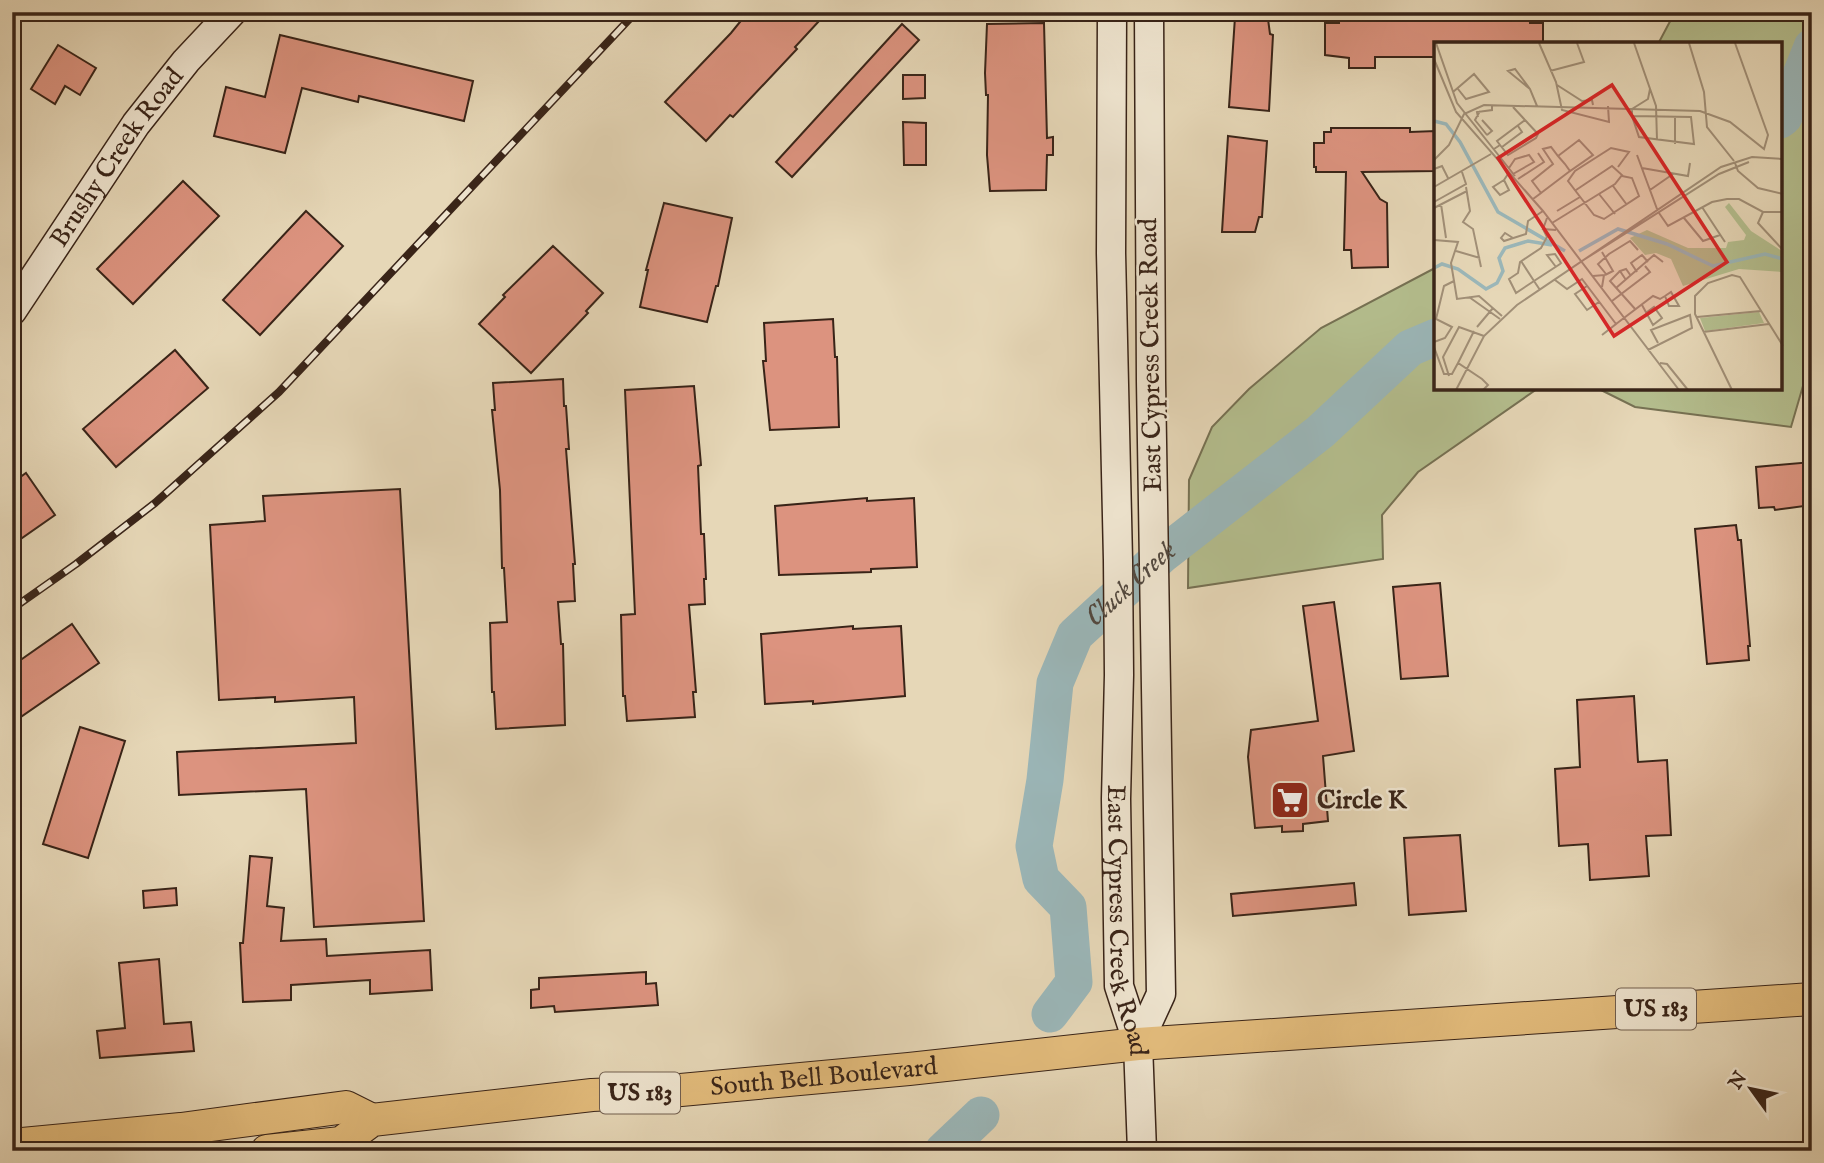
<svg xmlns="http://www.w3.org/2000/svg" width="1824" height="1163" font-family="'IM FELL English',serif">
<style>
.green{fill:#b4be8e;stroke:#767153;stroke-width:2}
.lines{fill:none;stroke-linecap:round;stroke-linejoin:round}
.river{stroke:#9bb7b9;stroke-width:37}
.building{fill:#dc937f;stroke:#392418;stroke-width:2}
.secondary-casing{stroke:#392418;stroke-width:31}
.primary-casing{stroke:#392418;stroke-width:34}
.secondary{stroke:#efe5d0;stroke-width:28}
.primary{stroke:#e3bc7c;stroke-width:32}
.rail-casing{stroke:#392418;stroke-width:8}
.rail{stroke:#efe5d0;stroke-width:5;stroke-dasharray:16;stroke-linecap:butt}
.labels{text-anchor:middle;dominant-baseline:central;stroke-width:5;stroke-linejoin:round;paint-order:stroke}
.shield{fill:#efe5d0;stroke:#705e4f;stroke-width:2}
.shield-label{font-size:24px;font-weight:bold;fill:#392418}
.street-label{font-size:26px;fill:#392418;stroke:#efe5d0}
.poi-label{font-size:26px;font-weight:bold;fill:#392418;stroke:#efe5d0;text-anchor:start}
.water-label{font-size:28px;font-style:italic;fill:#524940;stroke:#efe5d0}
.inset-river{fill:none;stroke:#9bb7b9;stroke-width:3.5}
.inset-road{fill:none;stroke:#a18f77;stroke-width:2}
.view{fill:#d62828;fill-opacity:0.15;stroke:#d62828;stroke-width:3.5}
.inset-edge{fill:none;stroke:#392418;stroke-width:3.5}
</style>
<rect width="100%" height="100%" fill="#e6d7b7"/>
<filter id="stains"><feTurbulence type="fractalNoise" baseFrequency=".00286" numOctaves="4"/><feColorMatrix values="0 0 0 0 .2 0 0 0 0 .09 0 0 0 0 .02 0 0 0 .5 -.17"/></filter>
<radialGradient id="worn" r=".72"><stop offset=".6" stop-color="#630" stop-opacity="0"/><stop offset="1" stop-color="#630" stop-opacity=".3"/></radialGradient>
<g class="green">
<path d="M 1675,12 L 1812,12 L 1812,355 L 1791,427 L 1635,407 L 1599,389 L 1780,388 L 1780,44 L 1658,44 Z"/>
<path d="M 1435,268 L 1436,388 L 1537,389 L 1418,472 L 1382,515 L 1383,559 L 1188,588 L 1189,480 L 1212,427 L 1249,389 L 1321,328 Z"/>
</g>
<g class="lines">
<g class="river">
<path d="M 1780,120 L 1784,117 L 1812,47"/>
<path id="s1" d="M 1050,1014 L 1074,982 L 1068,907 L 1041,879 L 1034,846 L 1045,780 L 1055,683 L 1075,635 L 1162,555 L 1320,432 L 1410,348 L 1436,337"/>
<path d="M 943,1151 L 981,1115"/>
</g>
</g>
<g class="building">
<path d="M 748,12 L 812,12 L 820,20 L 795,47 L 797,49 L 733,117 L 730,115 L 706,141 L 665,102 L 731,33 Z"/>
<path d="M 1339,12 L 1529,12 L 1530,23 L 1543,23 L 1543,44 L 1436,44 L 1436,57 L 1375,57 L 1375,68 L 1349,68 L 1349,58 L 1325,55 L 1325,23 L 1339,23 Z"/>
<path d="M 1235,17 L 1268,19 L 1270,34 L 1273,35 L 1269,111 L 1229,107 Z"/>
<path d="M 1044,23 L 1047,138 L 1053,137 L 1053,155 L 1047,155 L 1046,190 L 990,191 L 987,155 L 988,95 L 986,95 L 985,73 L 987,24 Z"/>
<path d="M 902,24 L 919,40 L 792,177 L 776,162 Z"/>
<path d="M 280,35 L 473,81 L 464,121 L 359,96 L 358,102 L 302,88 L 285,153 L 214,136 L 226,87 L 265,97 Z"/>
<path d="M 58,45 L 96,68 L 80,95 L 65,86 L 55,104 L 31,89 Z"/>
<path d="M 903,75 L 925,75 L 925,98 L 903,99 Z"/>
<path d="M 903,122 L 926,123 L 926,165 L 904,165 Z"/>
<path d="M 1331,128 L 1410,128 L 1410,132 L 1436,131 L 1436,171 L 1362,172 L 1380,199 L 1387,203 L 1388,267 L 1352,268 L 1351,250 L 1344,250 L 1346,172 L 1316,172 L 1316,167 L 1314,167 L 1314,143 L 1324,143 L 1324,132 L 1331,132 Z"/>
<path d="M 1228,136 L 1267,141 L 1262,217 L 1259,217 L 1255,232 L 1222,232 Z"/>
<path d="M 183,181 L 219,216 L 133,304 L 97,269 Z"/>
<path d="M 664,203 L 732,218 L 718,286 L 716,286 L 707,322 L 640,307 L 648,270 L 646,270 Z"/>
<path d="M 306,211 L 343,246 L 260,335 L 223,300 Z"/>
<path d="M 553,246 L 603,293 L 586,311 L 588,313 L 531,373 L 479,324 L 505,297 L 503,295 Z"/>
<path d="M 833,319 L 835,357 L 837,357 L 839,427 L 770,430 L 763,361 L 766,361 L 764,323 Z"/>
<path d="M 175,350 L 208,388 L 116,467 L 83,429 Z"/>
<path d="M 563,379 L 564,406 L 566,406 L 569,449 L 566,449 L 575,564 L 573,564 L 575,601 L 558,602 L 561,644 L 563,644 L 565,725 L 496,729 L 494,692 L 492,692 L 490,623 L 507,622 L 504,568 L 502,568 L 500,490 L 492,410 L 495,410 L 493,383 Z"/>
<path d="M 694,386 L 701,465 L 698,466 L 701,534 L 704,534 L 706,579 L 704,579 L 705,604 L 689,605 L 696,692 L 693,692 L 695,717 L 627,721 L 625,696 L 623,696 L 621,615 L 635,614 L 625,390 Z"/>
<path d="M 1812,462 L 1812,505 L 1775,510 L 1774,507 L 1759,508 L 1756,467 Z"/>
<path d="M 26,473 L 55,515 L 12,545 L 12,483 Z"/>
<path d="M 400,489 L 424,921 L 314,927 L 306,789 L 179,795 L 177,752 L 356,743 L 354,697 L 275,702 L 275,697 L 219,700 L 210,525 L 265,521 L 263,496 Z"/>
<path d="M 867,498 L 867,501 L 914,498 L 917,567 L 871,569 L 871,572 L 779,575 L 775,506 Z"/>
<path d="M 1736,525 L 1738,540 L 1741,540 L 1750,646 L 1748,646 L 1749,660 L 1707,664 L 1695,529 Z"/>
<path d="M 1440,583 L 1448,676 L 1401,679 L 1393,587 Z"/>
<path d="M 1334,602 L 1354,751 L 1323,756 L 1328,821 L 1303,824 L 1303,831 L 1282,832 L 1282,826 L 1255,828 L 1248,757 L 1251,730 L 1318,721 L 1303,606 Z"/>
<path d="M 72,624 L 99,663 L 12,723 L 12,666 Z"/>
<path d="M 853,626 L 853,629 L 901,626 L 905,696 L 813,704 L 813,701 L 765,704 L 761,634 Z"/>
<path d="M 1634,696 L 1638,762 L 1667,760 L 1671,835 L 1646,836 L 1649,876 L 1590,880 L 1588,844 L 1559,846 L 1555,769 L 1580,767 L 1577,700 Z"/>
<path d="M 80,727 L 125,741 L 88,858 L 43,844 Z"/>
<path d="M 1460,835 L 1466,911 L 1409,915 L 1404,838 Z"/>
<path d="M 250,856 L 272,858 L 267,906 L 284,908 L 281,941 L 326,939 L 327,956 L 430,950 L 432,990 L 370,994 L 370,980 L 291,985 L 291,1000 L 243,1002 L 240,943 L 243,943 Z"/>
<path d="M 1354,883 L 1356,905 L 1233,916 L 1231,894 Z"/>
<path d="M 176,888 L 177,905 L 144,908 L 143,891 Z"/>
<path d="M 159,959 L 164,1024 L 191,1022 L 194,1051 L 100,1058 L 97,1031 L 125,1028 L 119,963 Z"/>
<path d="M 646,972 L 646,984 L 656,983 L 658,1005 L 555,1012 L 554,1006 L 531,1008 L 531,990 L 539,989 L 539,978 Z"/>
</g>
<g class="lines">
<g class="secondary-casing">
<g id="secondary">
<path id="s2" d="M 1112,12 L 1111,253 L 1118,560 L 1119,675 L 1116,799 L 1119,986 L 1138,1044 L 1142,1151"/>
<path id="s3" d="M 12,311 L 136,124 L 186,61 L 232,12"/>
<path d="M 1138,1044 L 1161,994 L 1151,381 L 1149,12"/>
</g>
</g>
<g class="primary-casing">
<g id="primary">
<path d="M 12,1145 L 181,1129 L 346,1107 L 372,1120"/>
<path id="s4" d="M 267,1151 L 341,1143 L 372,1120 L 592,1095 L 659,1092 L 909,1069 L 1138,1044 L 1812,999"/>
</g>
</g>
<use href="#secondary" class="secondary"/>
<use href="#primary" class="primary"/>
<g class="rail-casing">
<path id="rail" d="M 12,609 L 76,564 L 155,503 L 279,392 L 636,12"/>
</g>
<use href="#rail" class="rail"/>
</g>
<defs>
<g id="supermarket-square" transform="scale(2.0125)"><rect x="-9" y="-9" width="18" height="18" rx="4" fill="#8f2418" stroke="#efe5d0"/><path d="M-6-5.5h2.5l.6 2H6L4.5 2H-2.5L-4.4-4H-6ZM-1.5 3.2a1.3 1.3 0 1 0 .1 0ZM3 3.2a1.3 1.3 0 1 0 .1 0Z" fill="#fff"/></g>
</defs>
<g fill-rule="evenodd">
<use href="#supermarket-square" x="1290" y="800"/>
</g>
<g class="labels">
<g class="shield">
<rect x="1616" y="988.5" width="80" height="41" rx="5"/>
<rect x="600" y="1072.5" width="80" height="41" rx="5"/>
</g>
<g class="shield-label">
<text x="1656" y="1009">US 183</text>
<text x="640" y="1093">US 183</text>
</g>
<g class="street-label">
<text stroke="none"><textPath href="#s3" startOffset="186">Brushy Creek Road</textPath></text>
<text transform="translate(1151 355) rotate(-91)">East Cypress Creek Road</text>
<text stroke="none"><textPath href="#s2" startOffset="910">East Cypress Creek Road</textPath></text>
<text stroke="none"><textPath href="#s4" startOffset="567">South Bell Boulevard</textPath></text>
</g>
<g class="poi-label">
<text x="1317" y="800">Circle K</text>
</g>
<g class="water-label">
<text stroke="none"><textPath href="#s1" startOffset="480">Cluck Creek</textPath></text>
</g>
</g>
<g transform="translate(1434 42)">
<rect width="348" height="348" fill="#e6d7b7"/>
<path d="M 295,161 L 317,189 L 348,209 L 348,230 L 305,227 L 249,244 L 237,217 L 222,211 L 211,213 L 196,196 L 213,188 L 254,206 L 292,206 L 294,200 L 310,198 L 312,193 L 291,165 ZM 325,270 L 330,281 L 271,289 L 266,276 Z" fill="#b4be8e"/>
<path class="inset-river" d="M 0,79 L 12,82 L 26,100 L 64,170 L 131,209M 145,209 L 184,187 L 233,202 L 279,224 L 331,212 L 349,217M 0,226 L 8,222 L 24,227 L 52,247 L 63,241 L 69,229 L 65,216 L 71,206 L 94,199 L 118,203"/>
<path class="inset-road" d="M 2,1 L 23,61 L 81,134M 105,1 L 122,40 L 128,68 L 175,80 L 174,64M 200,1 L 222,64 L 223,98M 255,1 L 270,50 L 273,85 L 300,119M 0,17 L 22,70 L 109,169 L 245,348M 116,29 L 150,20 L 143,1M 123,43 L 148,59 L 158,58 L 159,63M 96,47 L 81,27 L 74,29 L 96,47 L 103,64M 19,50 L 40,32 L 55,50 L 32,57 L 24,47M 46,69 L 41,78 L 53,93M 198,74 L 257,75 L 260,102 L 205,95 L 198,74 L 198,67 L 214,57 L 216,47M 44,75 L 43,70 L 58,68 L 58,64M 241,75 L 241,102M 48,78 L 58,89 L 53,93M 66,103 L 63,99 L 91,78 L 79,65M 68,105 L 88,90 L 84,84M 60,107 L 66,103 L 74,113 L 102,96 L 104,92 L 91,78M 203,113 L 223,167M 0,118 L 15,103 L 30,72 L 50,63 L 266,69 L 296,80 L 330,107 L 334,93 L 301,1M 301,121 L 304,129 L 324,146 L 349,152M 184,125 L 195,110 L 177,106 L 141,129 L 134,139 L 160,173 L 170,177 L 205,154 L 198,136 L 188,134M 75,126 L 81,117 L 95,113 L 100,120 L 79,132M 208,126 L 254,134 L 256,121M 0,127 L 8,124 L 14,136M 84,137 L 110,120 L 104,111M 70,138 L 59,145 L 66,153 L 75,148 L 70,138 L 74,132M 179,144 L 193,163M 0,145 L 57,112M 32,145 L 36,169 L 29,180 L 39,187 L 47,225M 216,148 L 239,132M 107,151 L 136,129M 165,152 L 181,172M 99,157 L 107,151 L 98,139 L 119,122 L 109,107 L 117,105 L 124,114 L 131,122 L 136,129 L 159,113 L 145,98 L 124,114M 0,160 L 32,142 L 28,130M 7,162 L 12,196M 268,165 L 291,200M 0,166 L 33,149M 123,169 L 146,155M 329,170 L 324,181 L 349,208M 225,171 L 234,184 L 278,160 L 293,157 L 305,157 L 329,170 L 349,170M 113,176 L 109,187 L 122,188M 250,176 L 269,199 L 286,193M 118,181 L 181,142 L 188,133 L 178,124 L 142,148M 79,196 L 71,191 L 67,196 L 70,199 L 92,192 L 94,179 L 109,169M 0,198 L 24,200 L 17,221 L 23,257 L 45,254 L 68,274M 22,209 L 46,216M 168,210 L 179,229 L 171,233M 87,219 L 100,239 L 82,251 L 75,237 L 84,231 L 86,220 L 107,206 L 113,195 L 109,187M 148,219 L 285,132 L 315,120M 186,229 L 176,239 L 202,268M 203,230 L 197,221 L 208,213 L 214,220M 172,232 L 164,222 L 175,212 L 196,199 L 204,208M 159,234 L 170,233 L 168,245M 121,238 L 133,247 L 148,237 L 182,282 L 168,293M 192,238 L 186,229 L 192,227 L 197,234M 153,244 L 141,252 L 153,268 L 165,260M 182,246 L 220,213 L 229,220M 106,248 L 100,239 L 126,222 L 127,221 L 121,212 L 113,213 L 122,225M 35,255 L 66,277M 178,259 L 216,230 L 211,224M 208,263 L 219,283 L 228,276 L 220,265 L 213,270M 263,275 L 327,269M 182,282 L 219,254 L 226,257 L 231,254 L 237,250 L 245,264 L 235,264 L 231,254M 43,285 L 59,266M 269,290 L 335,282M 0,300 L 11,296 L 18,285 L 2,277 L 10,244 L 20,239M 0,305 L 10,332 L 18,332 L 24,321 L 48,337 L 54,343 L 49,348M 214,308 L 258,286 L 256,273 L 217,288 L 224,301M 24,321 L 40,289M 226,321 L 233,322 L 254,348M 15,334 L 9,315 L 25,285 L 50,294M 22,348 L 50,294 L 83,263 L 287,125 L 318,115 L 349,117M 298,348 L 261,272 L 261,254 L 274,241 L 298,233 L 306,235 L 349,304"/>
<path class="view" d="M 178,43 L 293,220 L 180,294 L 64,116 Z"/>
<rect width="348" height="348" class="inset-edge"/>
</g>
<rect width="1824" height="1163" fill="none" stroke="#e6d7b7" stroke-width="42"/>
<rect x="14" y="14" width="1796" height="1135" fill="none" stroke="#392418" stroke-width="3.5"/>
<rect x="21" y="21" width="1782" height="1121" fill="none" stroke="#392418" stroke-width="2"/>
<g transform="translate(1751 1089) rotate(303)" stroke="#efe5d0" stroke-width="5" paint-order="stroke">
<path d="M0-5L12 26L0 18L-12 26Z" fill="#392418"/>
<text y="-10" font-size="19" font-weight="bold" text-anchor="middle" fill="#392418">N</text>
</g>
<rect width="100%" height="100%" filter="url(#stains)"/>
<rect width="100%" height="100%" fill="url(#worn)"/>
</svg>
